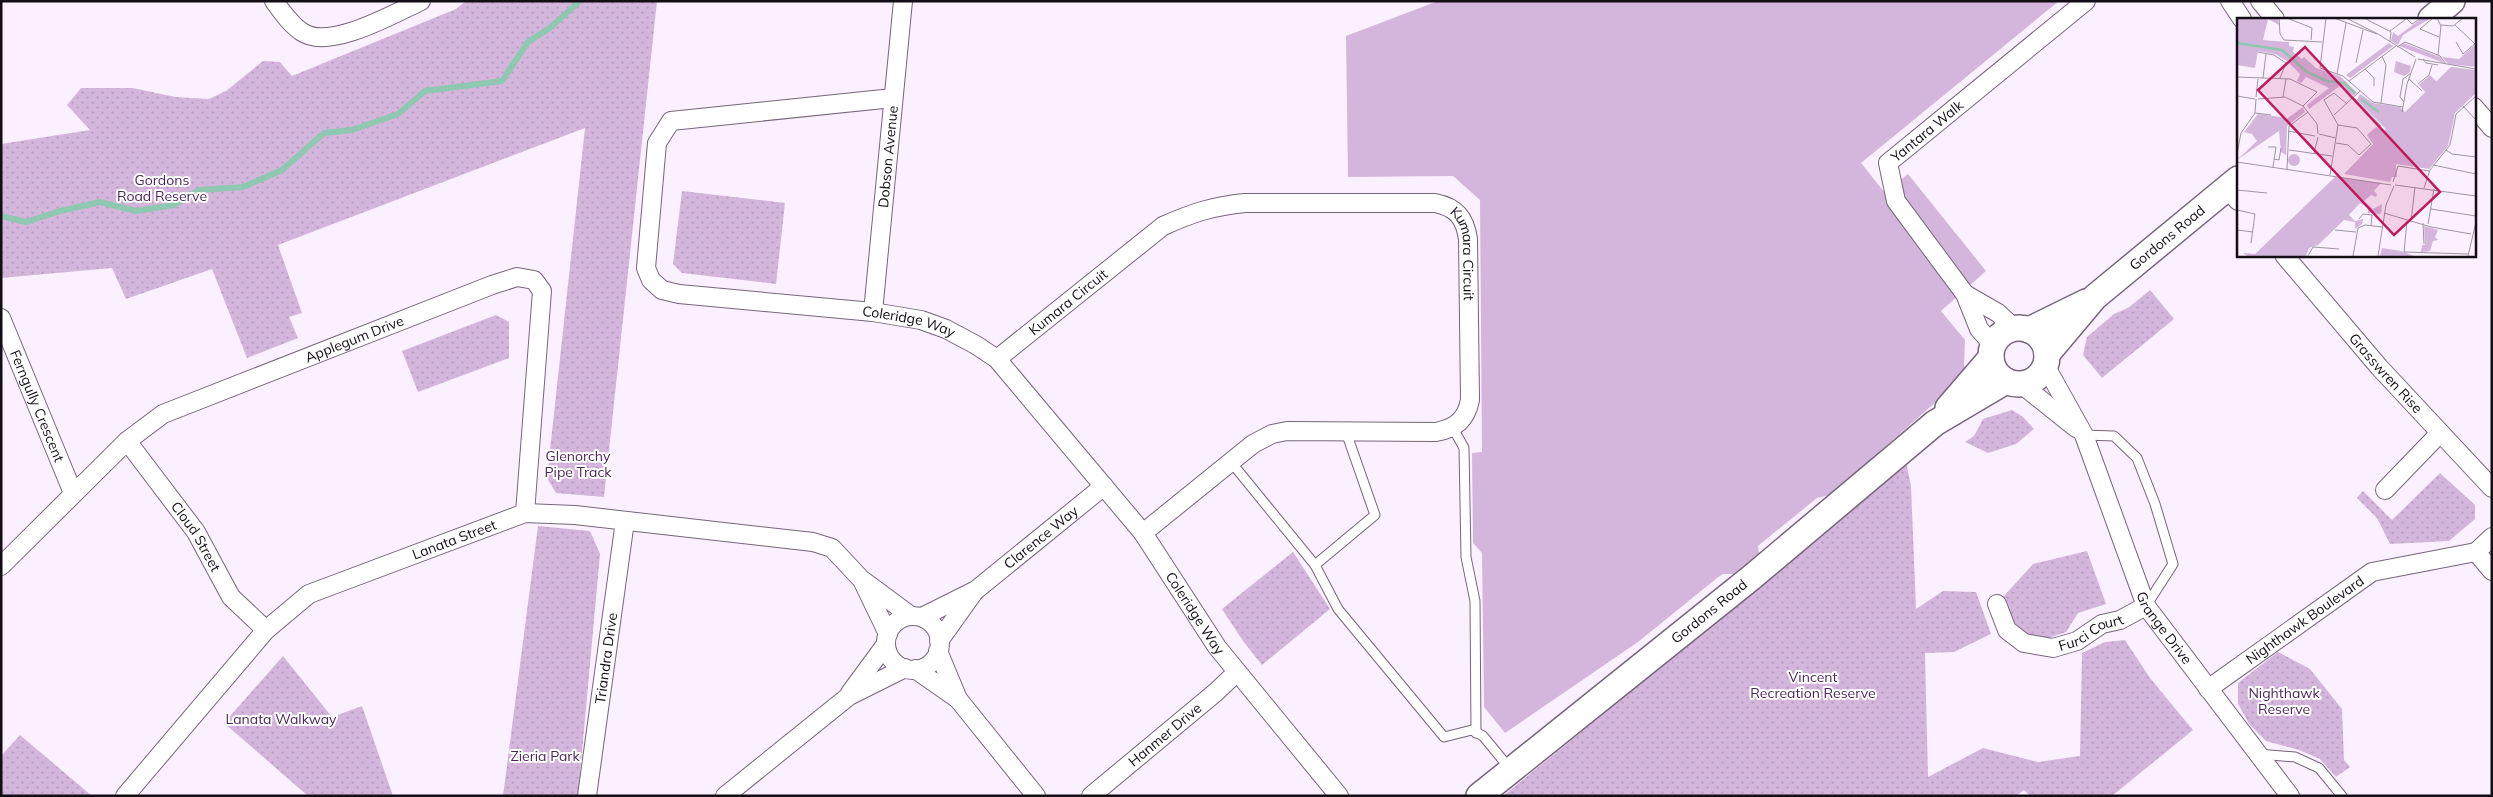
<svg xmlns="http://www.w3.org/2000/svg" width="2493" height="797" font-family="Mulish,sans-serif">
<style>
.grass{fill:#d4b6dc}
.park{fill:url(#park-dots)}
.lines{fill:none;stroke-linecap:round;stroke-linejoin:round}
.stream{stroke:#8ec8b0;stroke-width:6}
.lane-casing{stroke:#76657b;stroke-width:11}
.street-casing{stroke:#76657b;stroke-width:20}
.secondary-casing{stroke:#76657b;stroke-width:28}
.lane{stroke:#fff;stroke-width:9}
.street{stroke:#fff;stroke-width:18}
.secondary{stroke:#fff;stroke-width:25}
.labels{text-anchor:middle;dominant-baseline:central;stroke-width:4;stroke-linejoin:round;paint-order:stroke}
.street-label{font-size:14px;fill:#130d15;stroke:#fff}
.park-label{font-size:14px;fill:#4f265a;stroke:#fff}
.inset-river{fill:none;stroke:#8ec8b0;stroke-width:2.5}
.inset-road{fill:none;stroke:#9e95a1;stroke-width:1}
.view{fill:#c2185b;fill-opacity:0.15;stroke:#c2185b;stroke-width:2.5}
.inset-edge{fill:none;stroke:#130d15;stroke-width:2.5}
</style>
<defs>
<pattern id="park-dots" width="8" height="8" patternUnits="userSpaceOnUse" patternTransform="scale(1.25)"><rect width="8" height="8" fill="#d4b6dc"/><path d="M2 2h.1M6 6h.1" fill="none" stroke="#b59bbc" stroke-width="1.8" stroke-linecap="round"/></pattern>
</defs>
<rect width="100%" height="100%" fill="#fbf0ff"/>
<path class="grass" d="M 1438,1 L 2059,1 L 1861,163 L 1885,193 L 1908,174 L 1986,271 L 1941,311 L 1965,340 L 1964,366 L 1970,372 L 1830,495 L 1817,498 L 1758,546 L 1759,553 L 1733,574 L 1723,574 L 1717,578 L 1638,642 L 1505,733 L 1484,707 L 1482,553 L 1473,543 L 1472,453 L 1482,452 L 1480,200 L 1453,176 L 1348,177 L 1346,36 Z"/>
<g class="park">
<path d="M 466,1 L 657,1 L 604,497 L 556,493 L 547,478 L 585,128 L 278,245 L 302,313 L 289,317 L 298,338 L 247,358 L 212,269 L 126,299 L 112,268 L 1,278 L 1,144 L 90,130 L 67,105 L 81,88 L 133,88 L 175,97 L 209,99 L 226,91 L 263,61 L 280,62 L 292,76 L 456,9 Z"/>
<path d="M 682,191 L 785,203 L 776,284 L 682,273 L 673,264 Z"/>
<path d="M 2150,290 L 2174,319 L 2102,378 L 2083,355 L 2087,337 L 2114,314 L 2128,308 Z"/>
<path d="M 496,315 L 509,322 L 509,358 L 418,392 L 402,351 Z"/>
<path d="M 2012,410 L 2023,417 L 2034,429 L 2016,444 L 1988,453 L 1965,442 L 1974,436 L 1983,419 Z"/>
<path d="M 1905,457 L 1911,486 L 1916,609 L 1943,591 L 1976,592 L 1991,634 L 1954,652 L 1925,653 L 1928,777 L 1983,748 L 2038,762 L 2080,756 L 2082,653 L 2105,642 L 2125,640 L 2150,678 L 2193,730 L 2112,796 L 2030,796 L 2024,790 L 2016,796 L 1503,796 L 1740,602 Z"/>
<path d="M 2440,473 L 2475,505 L 2475,519 L 2449,541 L 2390,544 L 2377,518 L 2357,498 L 2363,491 L 2392,520 Z"/>
<path d="M 538,526 L 590,531 L 600,554 L 578,796 L 503,796 Z"/>
<path d="M 2087,551 L 2106,604 L 2078,613 L 2066,632 L 2043,640 L 2013,628 L 2003,597 L 2033,564 Z"/>
<path d="M 1293,552 L 1330,609 L 1262,665 L 1243,641 L 1222,609 Z"/>
<path d="M 2278,652 L 2310,669 L 2342,709 L 2344,760 L 2350,767 L 2336,777 L 2320,759 L 2299,750 L 2266,741 L 2250,725 L 2238,704 L 2238,683 Z"/>
<path d="M 283,656 L 332,717 L 362,706 L 393,796 L 308,796 L 224,723 Z"/>
<path d="M 20,735 L 92,796 L 1,796 L 1,756 Z"/>
</g>
<g class="lines">
<path class="stream" d="M 1,216 L 26,222 L 60,211 L 100,202 L 136,211 L 174,205 L 199,190 L 243,187 L 282,170 L 324,133 L 352,130 L 398,114 L 425,91 L 502,81 L 528,42 L 551,27 L 580,1"/>
<g class="lane-casing">
<g id="lane">
<path d="M 1453,428 L 1464,448 L 1466,557 L 1475,601 L 1476,733"/>
<path d="M 2084,435 L 2114,436 L 2137,458 L 2155,504 L 2173,564 L 2146,606"/>
<path d="M 1231,462 L 1315,565 L 1338,609 L 1444,737 L 1472,730 L 1483,736 L 1511,770"/>
<path d="M 1315,565 L 1375,515 L 1346,432"/>
<path d="M 2258,754 L 2295,757 L 2319,768 L 2342,796"/>
</g>
</g>
<g class="street-casing">
<g id="street">
<path d="M 274,1 C 282,12 291,25 302,32 C 329,51 395,13 421,1"/>
<path d="M 2230,1 L 2242,19"/>
<path d="M 2260,1 L 2275,19"/>
<path id="s1" d="M 893,98 L 671,121 L 657,143 L 646,268 L 651,280 L 662,290 L 679,294 L 873,312 L 921,320 L 946,329 L 976,345 L 997,359 L 1143,533 L 1217,647 L 1339,796"/>
<path d="M 2474,107 L 2492,128"/>
<path d="M 2227,188 L 2238,201"/>
<path id="s2" d="M 2284,255 L 2379,367 L 2492,488"/>
<path d="M 1965,294 L 1998,313 L 2014,328"/>
<path id="s3" d="M 873,312 L 903,1"/>
<path id="s4" d="M 1,318 L 73,493"/>
<path id="s5" d="M 1993,345 L 1979,329 L 1965,294 L 1896,201 L 1888,163 L 2086,1"/>
<path id="s6" d="M 997,359 L 1163,226 C 1192,213 1213,206 1245,203 L 1435,203 C 1456,207 1465,218 1468,239 L 1470,400 C 1466,420 1456,428 1436,432 L 1287,431 L 1272,434 L 1253,444 L 1143,533"/>
<path id="s7" d="M 2045,365 L 2084,435 L 2146,606 L 2290,796"/>
<path d="M 2021,384 L 2076,428"/>
<path id="s8" d="M 127,441 L 196,532 L 231,597 L 266,630"/>
<path d="M 2385,490 L 2440,433"/>
<path d="M 2476,552 L 2492,571"/>
<path id="s9" d="M 1,566 L 127,441 L 163,414 L 492,285 L 517,277 L 534,280 L 542,291 L 525,513"/>
<path d="M 863,582 L 888,634"/>
<path id="s10" d="M 1997,604 L 2007,630 L 2024,643 L 2053,648 L 2077,641 L 2102,624 L 2120,620 L 2146,606"/>
<circle cx="913" cy="643" r="27"/>
<path id="s11" d="M 922,617 L 976,590 L 1104,486"/>
<path d="M 939,641 L 974,592"/>
<path d="M 938,651 L 958,699 L 1036,796"/>
<path d="M 915,669 L 958,699"/>
<path id="s12" d="M 2208,689 L 2372,572 L 2476,552 L 2492,537"/>
<path d="M 850,693 L 886,644"/>
<path id="s13" d="M 125,796 L 266,630 L 309,594 L 525,513 L 575,515 L 813,542 L 832,548 L 861,579 L 911,616"/>
<path id="s14" d="M 587,796 L 625,521"/>
<path d="M 725,796 L 849,696 L 905,668"/>
<path id="s15" d="M 1091,796 L 1216,692 L 1237,672"/>
</g>
</g>
<g class="secondary-casing">
<g id="secondary">
<path d="M 2431,19 L 2452,1"/>
<circle cx="2019" cy="356" r="28"/>
<path d="M 2029,330 L 2086,302"/>
<path id="s16" d="M 2047,354 L 2095,297 L 2238,179"/>
<path d="M 1948,408 L 1991,358"/>
<path id="s17" d="M 1479,796 L 1752,577 L 1935,423 L 2006,381"/>
</g>
</g>
<use href="#lane" class="lane"/>
<use href="#street" class="street"/>
<use href="#secondary" class="secondary"/>
</g>
<g class="labels">
<g class="street-label">
<text stroke="none"><textPath href="#s5" startOffset="264">Yantara Walk</textPath></text>
<text stroke="none"><textPath href="#s3" startOffset="156">Dobson Avenue</textPath></text>
<text stroke="none"><textPath href="#s16" startOffset="168">Gordons Road</textPath></text>
<text stroke="none"><textPath href="#s6" startOffset="555">Kumara Circuit</textPath></text>
<text stroke="none"><textPath href="#s6" startOffset="91">Kumara Circuit</textPath></text>
<text stroke="none"><textPath href="#s1" startOffset="652">Coleridge Way</textPath></text>
<text stroke="none"><textPath href="#s9" startOffset="428">Applegum Drive</textPath></text>
<text stroke="none"><textPath href="#s2" startOffset="156">Grasswren Rise</textPath></text>
<text stroke="none"><textPath href="#s4" startOffset="95">Ferngully Crescent</textPath></text>
<text stroke="none"><textPath href="#s8" startOffset="118">Cloud Street</textPath></text>
<text stroke="none"><textPath href="#s11" startOffset="144">Clarence Way</textPath></text>
<text stroke="none"><textPath href="#s13" startOffset="429">Lanata Street</textPath></text>
<text stroke="none"><textPath href="#s17" startOffset="295">Gordons Road</textPath></text>
<text stroke="none"><textPath href="#s1" startOffset="1072">Coleridge Way</textPath></text>
<text stroke="none"><textPath href="#s12" startOffset="119">Nighthawk Boulevard</textPath></text>
<text stroke="none"><textPath href="#s7" startOffset="290">Grange Drive</textPath></text>
<text stroke="none"><textPath href="#s10" startOffset="120">Furci Court</textPath></text>
<text stroke="none"><textPath href="#s14" startOffset="139">Triandra Drive</textPath></text>
<text stroke="none"><textPath href="#s15" startOffset="96">Hanmer Drive</textPath></text>
</g>
<g class="park-label">
<text x="162" y="180">Gordons<tspan x="162" dy="16">Road Reserve</tspan></text>
<text x="578" y="456">Glenorchy<tspan x="578" dy="16">Pipe Track</tspan></text>
<text x="1813" y="677">Vincent<tspan x="1813" dy="16">Recreation Reserve</tspan></text>
<text x="2284" y="693">Nighthawk<tspan x="2284" dy="16">Reserve</tspan></text>
<text x="281" y="719">Lanata Walkway</text>
<text x="545" y="756">Zieria Park</text>
</g>
</g>
<g transform="translate(2237 18)">
<rect width="239" height="239" fill="#fbf0ff"/>
<path d="M 185,0 L 194,0 L 166,17 L 161,27 L 154,23 L 156,14 L 161,18 ZM 167,25 L 203,39 L 207,45 L 162,28 ZM 214,49 L 239,52 L 239,75 L 218,95 L 211,128 L 192,151 L 159,146 L 160,159 L 155,159 L 153,164 L 107,156 L 136,126 L 130,117 L 139,109 L 147,113 L 149,111 L 120,82 L 123,76 L 136,85 L 163,89 L 168,94 Z" fill="#d4b6dc"/>
<path d="M 0,0 L 41,0 L 42,7 L 31,1 L 26,22 L 52,24 L 52,28 L 57,29 L 56,34 L 65,41 L 67,39 L 79,50 L 103,58 L 120,75 L 116,78 L 104,67 L 72,91 L 70,87 L 92,70 L 69,59 L 64,65 L 60,63 L 63,56 L 50,43 L 38,36 L 21,33 L 18,50 L 0,47 ZM 152,25 L 156,28 L 113,60 L 109,57 ZM 239,26 L 239,49 L 211,46 L 205,39 L 222,41 ZM 159,43 L 174,48 L 173,54 L 167,58 L 157,54 ZM 193,57 L 200,64 L 189,75 L 182,67 ZM 66,89 L 68,94 L 50,108 L 49,137 L 44,134 L 42,113 L 0,142 L 20,123 L 15,116 L 7,114 L 21,96 L 44,99 L 48,102 ZM51 142a6 6 0 1 1 12 0a6 6 0 1 1-12 0ZM 98,159 L 144,165 L 137,173 L 140,176 L 139,179 L 134,177 L 127,183 L 136,191 L 145,186 L 144,196 L 131,195 L 131,190 L 123,185 L 112,197 L 118,203 L 126,201 L 125,206 L 118,211 L 118,204 L 107,202 L 81,227 L 72,230 L 69,238 L 10,238 L 6,235 L 18,236 ZM 187,208 L 201,212 L 198,219 L 201,222 L 196,223 L 193,233 L 184,234 L 185,227 L 188,227 ZM 145,230 L 164,233 L 177,238 L 143,238 Z" fill="#d4b6dc"/>
<path class="inset-river" d="M 0,25 L 45,32 L 70,54 L 90,63 L 107,65 L 118,75M 124,81 L 142,94"/>
<path class="inset-road" d="M 42,0 L 43,16 L 47,22 L 85,24M 50,0 L 75,10 L 74,22M 89,0 L 83,50 L 106,58 L 136,84 L 166,89M 97,0 L 140,16M 109,0 L 141,16 L 178,39M 127,0 L 154,14 L 153,23M 169,0 L 175,6 L 184,0M 196,0 L 183,11 L 202,19M 200,0 L 204,8 L 201,37M 204,7 L 216,8 L 226,0M 218,7 L 238,26M 153,13 L 169,1M 219,24 L 226,36 L 239,25M 160,29 L 168,24 L 203,38 L 209,46M 21,34 L 37,37 L 49,45 L 43,60M 181,41 L 239,51M 186,41 L 189,45 L 201,47M 119,45 L 126,12M 128,51 L 137,60 L 137,68M 100,56 L 109,5M 0,59 L 53,61 L 80,74 L 66,88M 26,60 L 29,36M 172,61 L 185,73M 112,63 L 159,28M 181,66 L 192,57 L 195,47M 0,78 L 18,81M 19,79 L 21,61M 46,79 L 49,61M 21,81 L 48,79 L 66,88 L 80,106 L 81,116M 118,81 L 144,108M 167,84 L 163,79 L 166,61 L 174,55M 144,85 L 149,47 L 145,38M 226,88 L 239,102M 165,94 L 170,66 L 179,41M 18,95 L 34,97M 97,97 L 123,73M 51,113 L 78,118M 82,116 L 99,120M 99,125 L 111,127 L 122,137 L 134,126 L 120,110 L 101,107M 31,129 L 39,129 L 36,149M 52,132 L 95,138M 209,132 L 215,136 L 239,139M 77,135 L 81,119M 0,136 L 4,115 L 18,95 L 19,81M 37,141 L 42,142 L 44,130M 0,144 L 154,167M 196,147 L 239,156M 50,151 L 52,108 L 71,94M 93,157 L 101,107 L 87,82 L 97,75 L 110,86M 156,164 L 161,148 L 192,153M 158,167 L 239,178M 187,170 L 193,152 L 213,127 L 219,96 L 239,78M 0,172 L 30,175M 194,191 L 239,198M 0,192 L 18,196 L 14,225M 147,195 L 194,209 L 234,216M 122,201 L 126,196 L 135,197 L 134,208M 170,203 L 167,234 L 231,236M 174,203 L 178,169M 186,205 L 187,226M 191,206 L 197,171M 0,212 L 16,214M 98,212 L 119,214M 71,238 L 76,229 L 102,231M 116,238 L 121,210 L 128,207 L 145,209M 141,238 L 149,187 L 157,168M 231,238 L 239,204"/>
<path class="view" d="M 68,29 L 203,174 L 157,217 L 21,72 Z"/>
<rect width="239" height="239" class="inset-edge"/>
</g>
<rect width="2493" height="797" fill="none" stroke="#130d15" stroke-width="5"/>
</svg>
